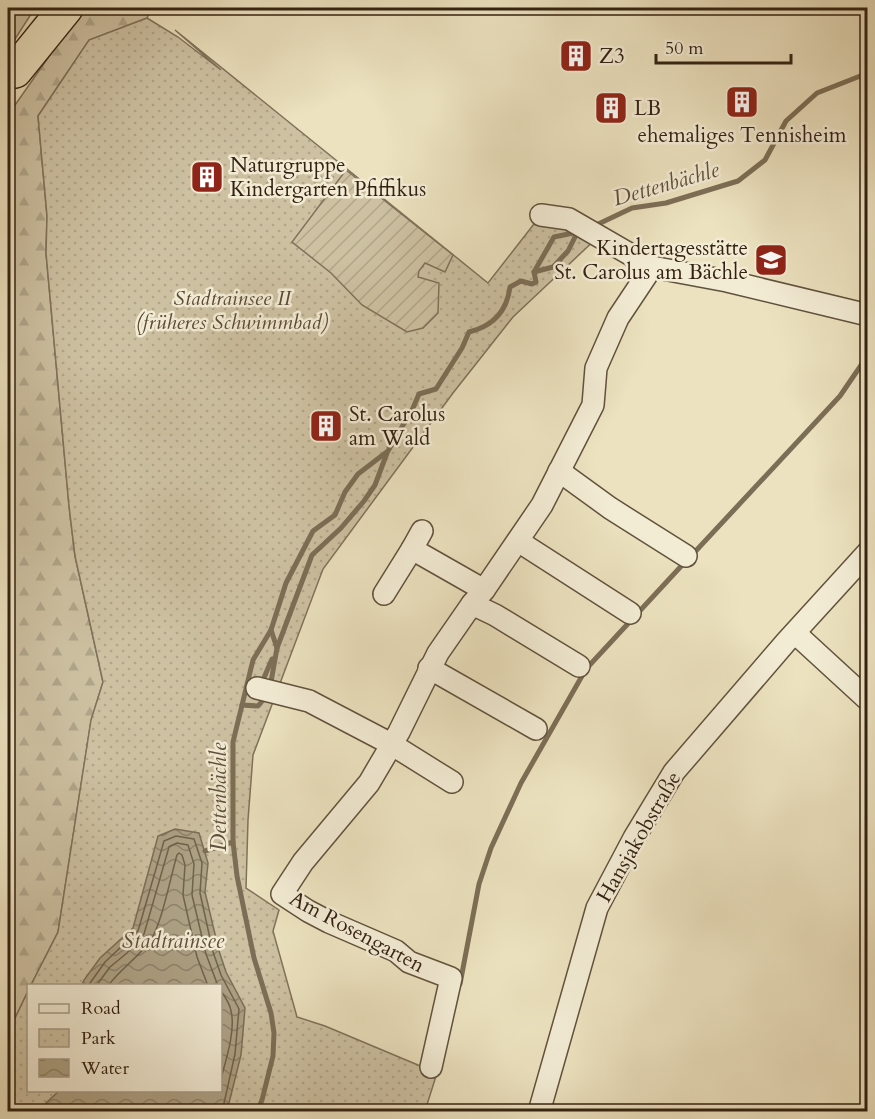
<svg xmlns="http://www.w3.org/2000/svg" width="875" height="1119" font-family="Cardo,serif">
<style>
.grass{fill:#cdc1a2;stroke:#80725a;stroke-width:1.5}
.forest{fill:url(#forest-firs);stroke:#80725a;stroke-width:1.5}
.park{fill:url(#park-dots);stroke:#80725a;stroke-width:1.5}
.garden{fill:url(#garden-furrows);stroke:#80725a;stroke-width:1.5}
.water{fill:url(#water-waves);stroke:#7c6e56;stroke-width:1.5}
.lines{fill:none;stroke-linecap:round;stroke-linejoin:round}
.shore{stroke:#70624b;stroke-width:1.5}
.stream{stroke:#7c6e56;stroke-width:5}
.minor-casing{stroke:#61523d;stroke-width:24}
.trunk-casing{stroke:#332212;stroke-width:36}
.minor{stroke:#f3ecd5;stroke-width:21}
.trunk{stroke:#ece2bf;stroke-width:33}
.labels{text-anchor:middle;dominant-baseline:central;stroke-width:5;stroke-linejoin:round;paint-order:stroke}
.poi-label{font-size:21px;fill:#332212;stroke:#f3ecd5;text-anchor:start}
.park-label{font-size:21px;font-style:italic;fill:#5a4a36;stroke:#f3ecd5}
.street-label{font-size:21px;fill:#332212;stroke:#f3ecd5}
.water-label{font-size:22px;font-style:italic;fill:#5e4e3a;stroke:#f3ecd5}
</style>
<defs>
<pattern id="forest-firs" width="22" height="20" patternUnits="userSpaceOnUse" patternTransform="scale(1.5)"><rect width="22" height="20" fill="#cdc1a2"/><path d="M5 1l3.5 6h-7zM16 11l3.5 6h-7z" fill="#b0a68a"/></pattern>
<pattern id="park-dots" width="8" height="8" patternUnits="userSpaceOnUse" patternTransform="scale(1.5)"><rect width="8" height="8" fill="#cdc1a2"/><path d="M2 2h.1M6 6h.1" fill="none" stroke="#b0a68a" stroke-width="1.8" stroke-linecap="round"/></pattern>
<pattern id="garden-furrows" width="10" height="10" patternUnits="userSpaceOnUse" patternTransform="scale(1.5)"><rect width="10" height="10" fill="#cdc1a2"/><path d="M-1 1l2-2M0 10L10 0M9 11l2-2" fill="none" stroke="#b0a68a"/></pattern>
<pattern id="water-waves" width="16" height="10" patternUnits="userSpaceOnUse" patternTransform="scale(1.5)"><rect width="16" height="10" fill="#ada184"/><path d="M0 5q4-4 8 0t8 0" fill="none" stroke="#8d836b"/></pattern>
</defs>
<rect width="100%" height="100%" fill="#ece2bf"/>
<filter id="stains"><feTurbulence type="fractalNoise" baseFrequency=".00333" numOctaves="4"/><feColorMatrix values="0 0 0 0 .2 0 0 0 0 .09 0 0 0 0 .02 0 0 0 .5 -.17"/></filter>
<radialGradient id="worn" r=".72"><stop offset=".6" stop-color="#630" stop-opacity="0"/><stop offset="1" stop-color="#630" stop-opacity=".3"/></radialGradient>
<path class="grass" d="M 8,8 L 35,8 L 8,50 Z"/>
<path class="forest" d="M 83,8 L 152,8 L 147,18 L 89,40 L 38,116 L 47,216 L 46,253 L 69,506 L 75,556 L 103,682 L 91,721 L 58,932 L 31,985 L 28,986 L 28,991 L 8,1033 L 8,115 Z"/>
<path class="park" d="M 147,18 L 178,37 L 221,70 L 175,30 L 488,283 L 548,206 L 599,236 L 513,317 L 453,393 L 323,569 L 253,755 L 248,820 L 246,888 L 279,910 L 273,931 L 297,1017 L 325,1026 L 437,1073 L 425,1111 L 8,1111 L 8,1033 L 28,991 L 28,1090 L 220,1090 L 220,986 L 31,985 L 58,932 L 91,720 L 103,682 L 75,556 L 69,506 L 46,253 L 47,216 L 38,116 L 89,40 Z"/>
<path class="garden" d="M 346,170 L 453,255 L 445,272 L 425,263 L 419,271 L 418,277 L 439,283 L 438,313 L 423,328 L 407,332 L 362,305 L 331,273 L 292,242 Z"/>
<path class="water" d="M 175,829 L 199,833 L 208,863 L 205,892 L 219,951 L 226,972 L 245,1008 L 241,1055 L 227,1111 L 42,1111 L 46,1103 L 59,1091 L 220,1090 L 220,986 L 82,985 L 84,980 L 100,958 L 133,928 L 158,836 Z"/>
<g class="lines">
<g class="shore">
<path d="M 88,986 L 105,962 L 138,931 L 164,841 L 176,836 L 194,839 L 202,863 L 200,893 L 213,952 L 221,975 L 239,1009 L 235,1054 L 222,1112"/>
<path d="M 96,986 L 110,967 L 127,953 L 144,934 L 169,847 L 177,843 L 188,845 L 194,864 L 192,895 L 206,954 L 218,986"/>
<path d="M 108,986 C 120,969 138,958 150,941 C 161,927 171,875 177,855 L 179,853 L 182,855 L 185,865 L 183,895 L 197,957 L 208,986"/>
<path d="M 220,989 C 224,996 230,1003 231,1011 C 236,1031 225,1063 220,1082"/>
</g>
<g class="stream">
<path d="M 592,227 L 632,208 L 666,203 L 738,181 L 765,160 L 786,121 L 817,93 L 868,73"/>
<path d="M 534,272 L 553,267 L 568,251 L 577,233"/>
<path d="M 692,555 L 840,396 L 868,355"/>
<path d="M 271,630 L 277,648"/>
<path d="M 263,680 L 272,659"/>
<path d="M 271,682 L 277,648 L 312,555 L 341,528 L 364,501 L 375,485 L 387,453"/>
<path d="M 242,705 L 258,706 L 263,700"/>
<path d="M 205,851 L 233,842"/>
<path d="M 460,984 L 479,884 L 491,848 L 521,783 L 586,669 L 685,562"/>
<path d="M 257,1112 L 262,1100 L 273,1056 L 274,1033 L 271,1013 L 254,958 L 237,876 L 233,842 L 233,742 L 253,660 L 271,630 L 286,583 L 313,531 L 335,515 L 345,492 L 358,474 L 388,451 L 413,408 L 419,394 L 436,389 L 462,348 L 469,332 C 493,326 507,311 510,287 L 521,281 L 532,284 L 536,282 L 534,272 L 554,237 L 578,232"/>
</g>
<g class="minor-casing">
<g id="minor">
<path d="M 541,215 L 569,219 L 652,267 L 727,281 L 868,315"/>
<path d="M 559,471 L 610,508 L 686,556"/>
<path d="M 422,531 L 412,549 L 484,590"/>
<path d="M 518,541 L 630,613"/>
<path d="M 384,594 L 412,549"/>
<path d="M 472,604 L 495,615 L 579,666"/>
<path d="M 795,633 L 868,700"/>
<path d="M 429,668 L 536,729"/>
<path d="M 257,688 L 309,701 L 391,744 L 452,782"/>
<path d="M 431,1067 L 451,978 L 409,962 L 396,951 L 329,922 L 308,911 L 282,894 L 303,862 L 369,783 L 399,732 L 438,653 L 472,604 L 484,590 L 542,505 L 593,405 L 596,368 L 618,318 L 652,267"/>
<path d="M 539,1112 L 597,908 L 634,838 L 674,772 L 786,642 L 868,552"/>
</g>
</g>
<g class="trunk-casing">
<path id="trunk" d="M 15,71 L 66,8"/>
</g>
<use href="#minor" class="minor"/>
<use href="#trunk" class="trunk"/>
</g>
<defs>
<g id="building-square" transform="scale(1.725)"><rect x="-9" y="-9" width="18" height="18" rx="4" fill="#8f2418" stroke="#f3ecd5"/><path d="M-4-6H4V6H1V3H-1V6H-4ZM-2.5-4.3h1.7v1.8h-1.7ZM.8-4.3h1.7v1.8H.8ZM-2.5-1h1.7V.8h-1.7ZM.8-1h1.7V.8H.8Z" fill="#fff"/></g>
<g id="school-square" transform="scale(1.725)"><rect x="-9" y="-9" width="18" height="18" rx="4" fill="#8f2418" stroke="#f3ecd5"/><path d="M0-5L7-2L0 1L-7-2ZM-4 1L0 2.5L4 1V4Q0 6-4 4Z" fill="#fff"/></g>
</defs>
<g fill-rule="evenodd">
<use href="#building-square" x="576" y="56"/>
<use href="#building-square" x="742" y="102"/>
<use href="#building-square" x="611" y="108"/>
<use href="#building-square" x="207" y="177"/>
<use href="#school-square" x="771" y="260"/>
<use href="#building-square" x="326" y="426"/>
</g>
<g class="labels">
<g class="poi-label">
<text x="599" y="56">Z3</text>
<text x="634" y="108">LB</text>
<text x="742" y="135" text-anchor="middle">ehemaliges Tennisheim</text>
<text x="230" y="165">Naturgruppe<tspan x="230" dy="24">Kindergarten Pfiffikus</tspan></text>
<text x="748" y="248" text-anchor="end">Kindertagesstätte<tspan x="748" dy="24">St. Carolus am Bächle</tspan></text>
<text x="349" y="414">St. Carolus<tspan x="349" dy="24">am Wald</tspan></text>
</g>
<g class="park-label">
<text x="232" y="298">Stadtrainsee II<tspan x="232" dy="24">(früheres Schwimmbad)</tspan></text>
</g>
<g class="street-label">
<text transform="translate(639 837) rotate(-60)">Hansjakobstraße</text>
<text transform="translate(357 932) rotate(28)">Am Rosengarten</text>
</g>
<g class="water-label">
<text transform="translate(666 184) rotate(-16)">Dettenbächle</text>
<text transform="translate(219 797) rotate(-90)">Dettenbächle</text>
<text x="173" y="941">Stadtrainsee</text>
</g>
</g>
<rect width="875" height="1119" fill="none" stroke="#ece2bf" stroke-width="30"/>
<rect x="9" y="9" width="857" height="1101" fill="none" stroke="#332212" stroke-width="3"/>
<rect x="15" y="15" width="845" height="1089" fill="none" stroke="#332212" stroke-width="1.5"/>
<rect x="27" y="984" width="195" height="108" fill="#f3ecd5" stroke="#a69b87" stroke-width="1.5"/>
<rect x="39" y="1004" width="30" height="9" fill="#f3ecd5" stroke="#a69b87" stroke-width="1.5"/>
<text x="81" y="1014" font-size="18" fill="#332212">Road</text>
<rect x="39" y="1029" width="30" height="18" fill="url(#park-dots)" stroke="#a69b87" stroke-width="1.5"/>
<text x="81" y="1044" font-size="18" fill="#332212">Park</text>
<rect x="39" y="1059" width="30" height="18" fill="url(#water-waves)" stroke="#a69b87" stroke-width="1.5"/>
<text x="81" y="1074" font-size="18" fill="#332212">Water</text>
<path d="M656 54v9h135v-9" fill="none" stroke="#332212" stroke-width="3"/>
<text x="665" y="54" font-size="18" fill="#332212" stroke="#f3ecd5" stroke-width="4.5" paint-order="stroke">50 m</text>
<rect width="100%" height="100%" filter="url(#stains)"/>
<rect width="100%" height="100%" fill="url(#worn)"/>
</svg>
